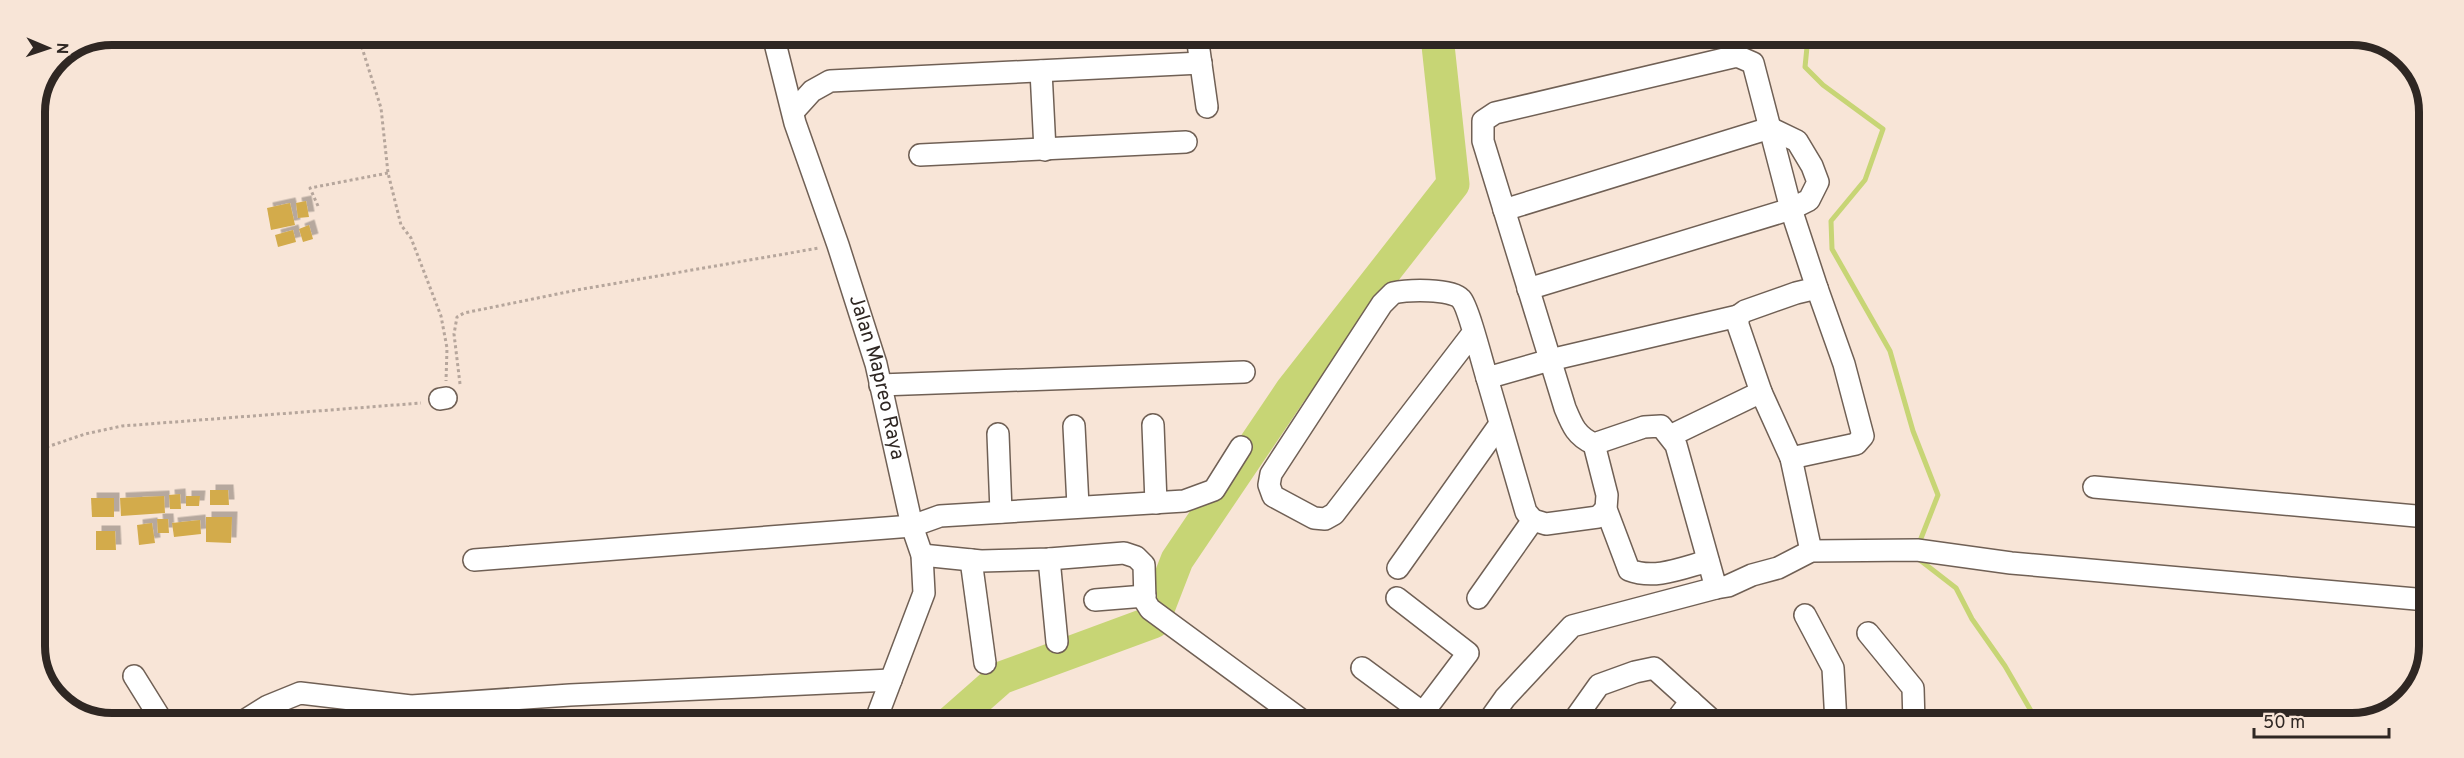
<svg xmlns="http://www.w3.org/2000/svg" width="2464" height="758" font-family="Overpass,sans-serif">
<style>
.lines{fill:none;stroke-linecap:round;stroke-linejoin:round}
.stream{stroke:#c7d575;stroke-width:5}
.river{stroke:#c7d575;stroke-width:33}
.building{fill:#d3ab4b;filter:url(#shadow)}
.minor-casing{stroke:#706055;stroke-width:24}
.path{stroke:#b6a69c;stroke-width:3;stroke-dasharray:3 3;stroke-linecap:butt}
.minor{stroke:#fff;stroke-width:21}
.labels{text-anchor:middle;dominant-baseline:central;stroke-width:4.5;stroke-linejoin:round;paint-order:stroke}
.street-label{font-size:20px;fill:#2f2723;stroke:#f8e5d7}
.rim{fill:none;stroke:#2f2723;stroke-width:8}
</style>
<defs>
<filter id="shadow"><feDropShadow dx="5.5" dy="-5.5" stdDeviation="0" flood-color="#0004"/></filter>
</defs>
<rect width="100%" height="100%" fill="#f8e5d7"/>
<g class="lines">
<g class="stream">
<path d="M 1808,37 L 1805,67 L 1823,85 L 1883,129 L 1865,180 L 1831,221 L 1832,249 L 1890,351 L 1913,431 L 1938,495 L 1918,546"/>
<path d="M 1916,557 L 1956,588 L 1972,619 L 2005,666 L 2038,723"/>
</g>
<path class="river" d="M 951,722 L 1001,678 L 1153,622 L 1177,560 L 1291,391 L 1453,184 L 1437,36"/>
</g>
<g class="building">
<path d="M 306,201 L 309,217 L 298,218 L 296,203 Z"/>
<path d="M 290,203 L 295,225 L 271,230 L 267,208 Z"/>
<path d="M 309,225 L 313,239 L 303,242 L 299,229 Z"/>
<path d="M 293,230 L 296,242 L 278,247 L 275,235 Z"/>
<path d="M 210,490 L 228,490 L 229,505 L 210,505 Z"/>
<path d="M 180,494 L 181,509 L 170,509 L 169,495 Z"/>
<path d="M 164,496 L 165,513 L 121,516 L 120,498 Z"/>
<path d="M 186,496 L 200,496 L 199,506 L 186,506 Z"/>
<path d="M 91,498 L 114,498 L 114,517 L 92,517 Z"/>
<path d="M 206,517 L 232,517 L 231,543 L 206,542 Z"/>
<path d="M 157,519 L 168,519 L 169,533 L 158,533 Z"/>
<path d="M 200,520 L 201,534 L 174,537 L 172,523 Z"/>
<path d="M 152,523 L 155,543 L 139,545 L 137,525 Z"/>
<path d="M 96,531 L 115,531 L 116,550 L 96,550 Z"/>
</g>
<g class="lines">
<g class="minor-casing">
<g id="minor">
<path id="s1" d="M 773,35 L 795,123 L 838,245 L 876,364 L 912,526 L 922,555 L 924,593 L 875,722"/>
<path d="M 1197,36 L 1207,107"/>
<path d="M 1041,71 L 1045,150"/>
<path d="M 793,112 L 812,91 L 830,81 L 1201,63"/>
<path d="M 920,155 L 1186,142"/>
<path d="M 1504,210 L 1770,128 L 1797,141 L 1812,166 L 1818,182 L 1809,200 L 1791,209 L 1528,289"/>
<path d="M 1473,333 L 1334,514 L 1325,519 L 1314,518 L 1273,496 L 1269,485 L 1271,474 L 1382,304 L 1393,293 C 1407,290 1451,288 1461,299 C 1468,306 1483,365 1487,378 L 1550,360 L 1738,316"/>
<path d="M 1487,378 L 1526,512 L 1533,520 L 1546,524 L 1598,517 L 1606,509"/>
<path d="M 880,385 L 1244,372"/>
<path d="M 1761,392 L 1791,458 L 1811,551"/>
<path d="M 440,399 L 446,398"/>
<path d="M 1153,425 L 1156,503"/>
<path d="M 1074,426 L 1078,506"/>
<path d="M 998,434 L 1001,512"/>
<path d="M 1670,436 L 1761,392 L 1738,325 L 1738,316 L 1745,311 L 1796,293 L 1817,288 L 1791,209 L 1753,63 L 1737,56 L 1495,113 L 1483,121 L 1483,141 L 1565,408 C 1572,425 1576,436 1594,444 L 1644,427 L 1661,426 L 1676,445 L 1716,588 L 1728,586 L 1752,575 L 1778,568 L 1811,551 L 1917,550 L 2011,563 L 2427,600"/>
<path d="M 1594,444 L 1607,495 L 1606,509 L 1629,570 C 1655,580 1682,568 1708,561"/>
<path d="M 1791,458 L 1856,444 L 1863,436 L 1844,364 L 1817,288"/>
<path d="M 2094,487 L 2427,517"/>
<path d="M 922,555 L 981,561 L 1049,559 L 1124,553 L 1136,557 L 1144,565 L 1145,601 L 1150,609 L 1304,722"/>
<path d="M 1049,559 L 1057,642"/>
<path d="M 474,560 L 912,526 L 940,516 L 1184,501 L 1214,490 L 1241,447"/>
<path d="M 971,560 L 985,663"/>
<path d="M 1398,568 L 1500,424"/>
<path d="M 1397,598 L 1468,653 L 1416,722"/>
<path d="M 1478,598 L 1533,520"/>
<path d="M 1095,600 L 1145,596"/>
<path d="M 1805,615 L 1833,668 L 1836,723"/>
<path d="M 1868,633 L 1913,688 L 1914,723"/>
<path d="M 1362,668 L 1423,713"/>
<path d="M 134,676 L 162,721"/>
<path d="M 244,721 L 268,706 L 300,693 L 411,706 L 570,695 L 891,680"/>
<path d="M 1488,722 L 1505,698 L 1572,626 L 1716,588"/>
<path d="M 1572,723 L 1599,685 L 1635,672 L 1654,668 L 1715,723"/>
<path d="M 1674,723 L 1691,701"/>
</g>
</g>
<g class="path">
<path d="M 358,35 L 381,108 L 388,173 L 401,225 L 411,238 L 441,316 L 447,348 L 446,381"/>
<path d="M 318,206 L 310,188 L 388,173"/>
<path d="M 460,384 L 454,334 L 457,317 L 464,313 L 577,290 L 819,248"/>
<path d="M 35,451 L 85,434 L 122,426 L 421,403"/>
</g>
<use href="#minor" class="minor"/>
</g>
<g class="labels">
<g class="street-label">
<text stroke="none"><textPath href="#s1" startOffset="358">Jalan Mapreo Raya</textPath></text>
</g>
</g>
<path d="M0 0H2464V758H0ZM112 45H2352A67 67 0 0 1 2419 112V646A67 67 0 0 1 2352 713H112A67 67 0 0 1 45 646V112A67 67 0 0 1 112 45Z" fill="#f8e5d7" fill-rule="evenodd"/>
<path class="rim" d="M112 45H2352A67 67 0 0 1 2419 112V646A67 67 0 0 1 2352 713H112A67 67 0 0 1 45 646V112A67 67 0 0 1 112 45Z"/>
<g transform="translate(48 48) rotate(92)" stroke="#f8e5d7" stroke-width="4.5" paint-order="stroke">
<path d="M0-4.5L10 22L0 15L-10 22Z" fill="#2f2723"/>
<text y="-9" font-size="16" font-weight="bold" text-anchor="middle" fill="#2f2723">N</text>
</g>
<path d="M2254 728v9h135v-9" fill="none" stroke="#2f2723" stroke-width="3"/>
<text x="2263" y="728" font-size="18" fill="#2f2723" stroke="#f8e5d7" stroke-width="4.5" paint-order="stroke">50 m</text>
</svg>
